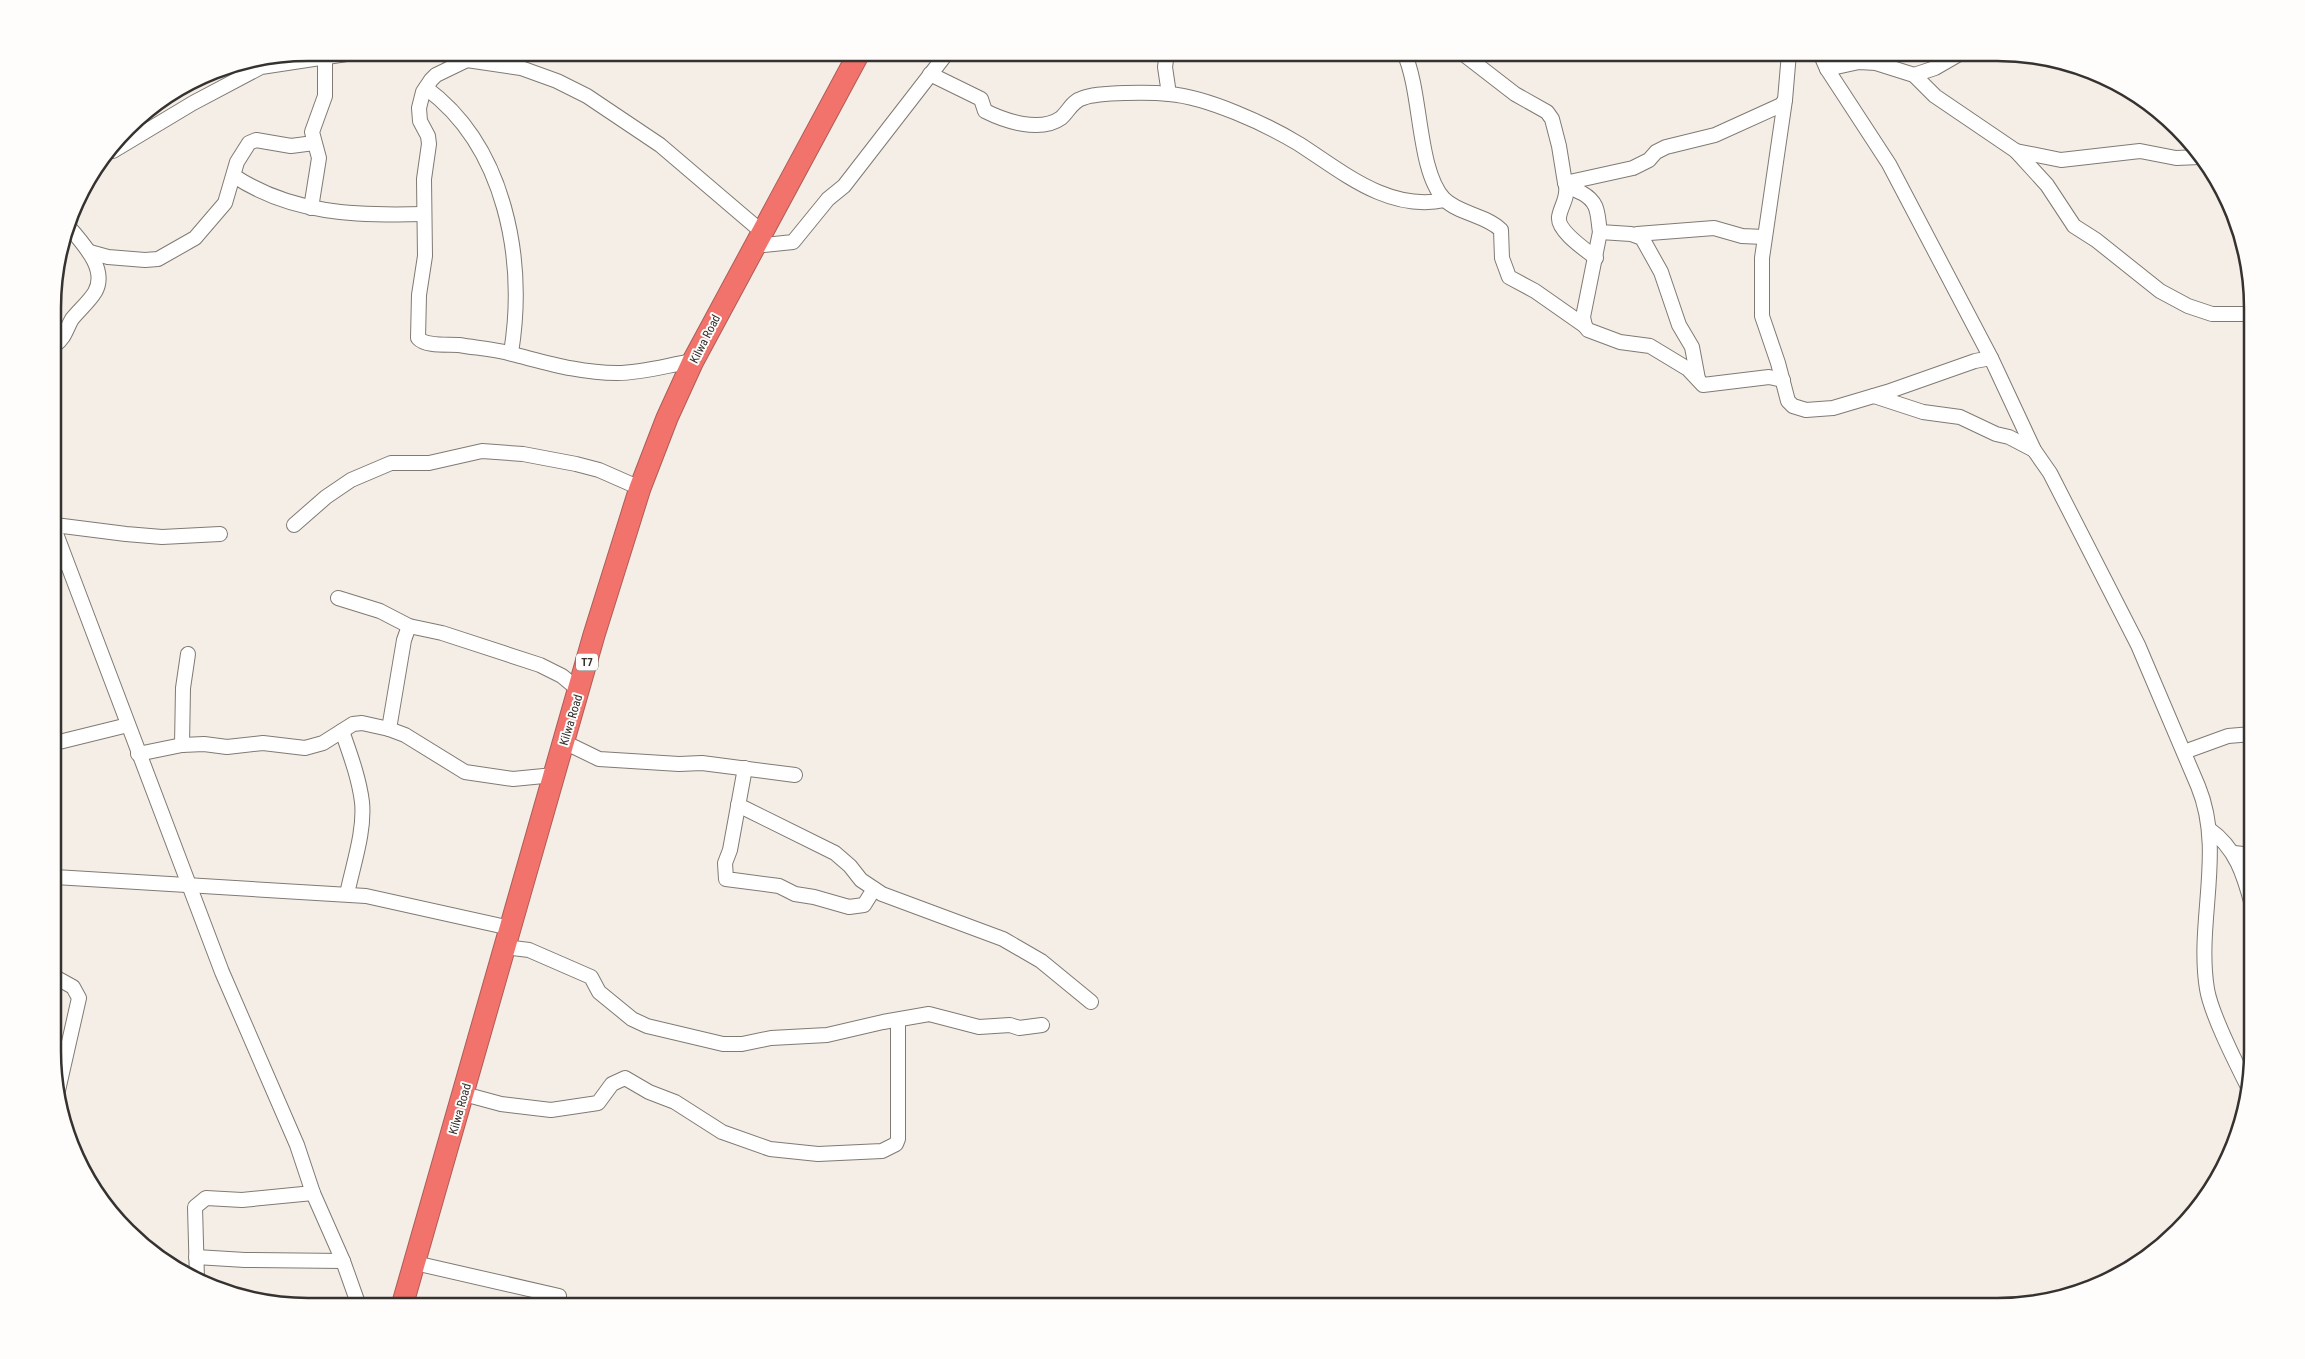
<svg xmlns="http://www.w3.org/2000/svg" width="2305" height="1359" font-family="'Roboto Condensed',sans-serif">
<style>
.lines{fill:none;stroke-linecap:round;stroke-linejoin:round}
.minor-casing{stroke:#807a73;stroke-width:16}
.highway-casing{stroke:#af5c57;stroke-width:23}
.minor{stroke:#fff;stroke-width:14}
.highway{stroke:#f1736c;stroke-width:21}
.labels{text-anchor:middle;dominant-baseline:central;stroke-width:4;stroke-linejoin:round;paint-order:stroke}
.shield{fill:#fefdfb;stroke:#716f6d;stroke-width:1}
.shield-label{font-size:11px;font-weight:bold;fill:#353230}
.street-label{font-size:12px;fill:#353230;stroke:#fefdfb}
.rim{fill:none;stroke:#353230;stroke-width:2.5}
</style>
<rect width="100%" height="100%" fill="#f5eee7"/>
<g class="lines">
<g class="minor-casing">
<g id="minor">
<path d="M 438,53 L 467,60 L 521,68 L 557,81 L 587,96 L 660,145 L 762,232"/>
<path d="M 1167,53 L 1165,67 L 1169,94"/>
<path d="M 1404,53 C 1422,91 1417,170 1444,199 C 1459,214 1486,215 1501,230 L 1502,258 L 1509,277 L 1535,291 L 1585,326"/>
<path d="M 1462,53 L 1515,94 L 1547,112 L 1552,119 L 1559,146 L 1565,183 C 1569,188 1576,190 1582,193 C 1600,203 1597,215 1600,232 L 1631,234 L 1642,238 L 1661,272 L 1679,325 L 1692,347 L 1698,379"/>
<path d="M 1789,53 L 1785,100 L 1762,258 L 1762,316 L 1778,363 L 1788,401 L 1793,406 L 1806,410 L 1833,408 L 1887,392 L 1975,361 L 1991,358"/>
<path d="M 1820,53 L 1827,69 L 1889,164 L 1991,358 L 2034,450 L 2050,473 L 2138,645 L 2198,786 C 2225,851 2196,921 2207,989 C 2211,1014 2236,1063 2248,1087"/>
<path d="M 467,60 L 436,75 L 431,80 L 423,92 L 419,108 L 420,121 L 428,136 L 429,144 L 424,179 L 425,256 L 419,295 L 418,338 C 426,347 448,344 459,345 C 476,348 495,349 512,354 C 548,363 580,373 617,373 C 643,373 668,365 693,361"/>
<path d="M 1827,69 L 1859,62 L 1876,63 L 1914,75 L 1935,96 L 2016,151 L 2047,185 L 2074,226 L 2096,240 L 2160,291 L 2188,306 L 2212,314 L 2252,314"/>
<path d="M 930,74 L 981,99 L 985,111 C 1005,121 1040,133 1061,118 C 1069,111 1072,101 1083,98 C 1098,92 1151,92 1169,94 C 1207,97 1266,124 1299,144 C 1344,173 1389,212 1445,200"/>
<path d="M 1914,75 L 1935,68 L 1961,53"/>
<path d="M 426,88 C 506,147 526,260 511,353"/>
<path d="M 113,151 L 193,103 L 261,67 L 353,53"/>
<path d="M 2016,151 L 2061,160 L 2140,151 L 2176,158 L 2200,157"/>
<path d="M 234,176 C 292,214 356,216 424,214"/>
<path d="M 1565,183 L 1633,168 L 1649,160 L 1656,152 L 1666,147 L 1715,135 L 1781,105 L 1785,100"/>
<path d="M 1566,186 C 1568,199 1561,205 1559,217 C 1557,231 1586,250 1596,258"/>
<path d="M 311,208 L 319,158 L 312,132 L 325,96 L 325,57"/>
<path d="M 1600,232 L 1583,317 L 1585,326 L 1588,330 L 1620,342 L 1650,346 L 1688,369 L 1703,385 L 1769,377 L 1783,380"/>
<path d="M 1637,234 L 1714,228 L 1742,236 L 1764,237"/>
<path d="M 754,246 L 793,242 L 828,199 L 844,186 L 947,53"/>
<path d="M 90,252 L 108,257 L 145,260 L 158,259 L 195,238 L 225,203 L 237,162 L 249,143 L 256,140 L 291,146 L 314,143"/>
<path d="M 55,345 C 65,338 66,329 72,319 C 79,310 89,302 95,292 C 108,269 83,244 69,227"/>
<path d="M 1874,396 L 1923,412 L 1960,417 L 1996,434 L 2009,437 L 2034,450"/>
<path d="M 55,525 L 126,534 L 162,537 L 220,534"/>
<path d="M 294,525 L 326,497 L 351,480 L 391,463 L 429,463 L 482,451 L 523,454 L 576,464 L 599,470 L 640,488"/>
<path d="M 55,531 L 222,972 L 297,1145 L 313,1193 L 343,1261 L 359,1306"/>
<path d="M 338,598 L 380,611 L 409,626 L 442,633 L 540,665 L 562,676 L 580,691"/>
<path d="M 389,729 L 404,640 L 409,626"/>
<path d="M 342,731 C 350,754 359,778 362,802 C 365,831 353,865 347,894"/>
<path d="M 564,742 L 599,759 L 679,764 L 702,763 L 795,775"/>
<path d="M 55,743 L 128,725"/>
<path d="M 182,745 L 183,688 L 188,654"/>
<path d="M 2184,752 L 2228,736 L 2252,734"/>
<path d="M 138,754 L 182,745 L 204,744 L 227,747 L 263,743 L 305,748 L 323,743 L 353,724 L 362,723 L 389,729 L 405,735 L 465,772 L 513,779 L 554,775"/>
<path d="M 745,768 L 730,850 L 725,863 L 726,879 L 779,886 L 795,894 L 814,897 L 849,907 L 864,905 L 874,889"/>
<path d="M 738,805 L 835,853 L 850,866 L 861,880 L 882,894 L 1003,939 L 1041,961 L 1091,1002"/>
<path d="M 2209,829 C 2236,848 2244,875 2252,905"/>
<path d="M 2234,853 L 2252,855"/>
<path d="M 55,877 L 366,896 L 510,928"/>
<path d="M 505,947 L 529,950 L 591,977 L 599,992 L 632,1019 L 647,1026 L 723,1044 L 742,1044 L 771,1038 L 827,1035 L 883,1022 L 929,1014 L 979,1027 L 1010,1025 L 1019,1028 L 1042,1025"/>
<path d="M 55,977 L 73,987 L 79,998 L 57,1095"/>
<path d="M 464,1094 L 501,1104 L 551,1110 L 598,1103 L 612,1084 L 625,1078 L 649,1092 L 675,1102 L 722,1132 L 770,1149 L 818,1154 L 882,1151 L 896,1144 L 898,1139 L 898,1020"/>
<path d="M 196,1257 L 245,1260 L 343,1261"/>
<path d="M 415,1263 L 559,1296"/>
<path d="M 197,1279 L 195,1207 L 206,1198 L 242,1200 L 313,1193"/>
</g>
</g>
<g class="highway-casing">
<path id="highway" d="M 402,1306 L 594,635 L 640,488 L 667,418 L 693,361 L 859,53"/>
</g>
<use href="#minor" class="minor"/>
<use href="#highway" class="highway"/>
</g>
<g class="labels">
<rect class="shield" x="576" y="653.5" width="22" height="17" rx="4"/>
<g class="shield-label">
<text x="587" y="662">T7</text>
</g>
<g class="street-label">
<text transform="translate(705 339) rotate(-63)">Kilwa Road</text>
<text transform="translate(571 720) rotate(-73)">Kilwa Road</text>
<text transform="translate(460 1109) rotate(-74)">Kilwa Road</text>
</g>
</g>
<path d="M0 0H2305V1359H0ZM308 61H1997A247 247 0 0 1 2244 308V1051A247 247 0 0 1 1997 1298H308A247 247 0 0 1 61 1051V308A247 247 0 0 1 308 61Z" fill="#fefdfb" fill-rule="evenodd"/>
<path class="rim" d="M308 61H1997A247 247 0 0 1 2244 308V1051A247 247 0 0 1 1997 1298H308A247 247 0 0 1 61 1051V308A247 247 0 0 1 308 61Z"/>
</svg>
